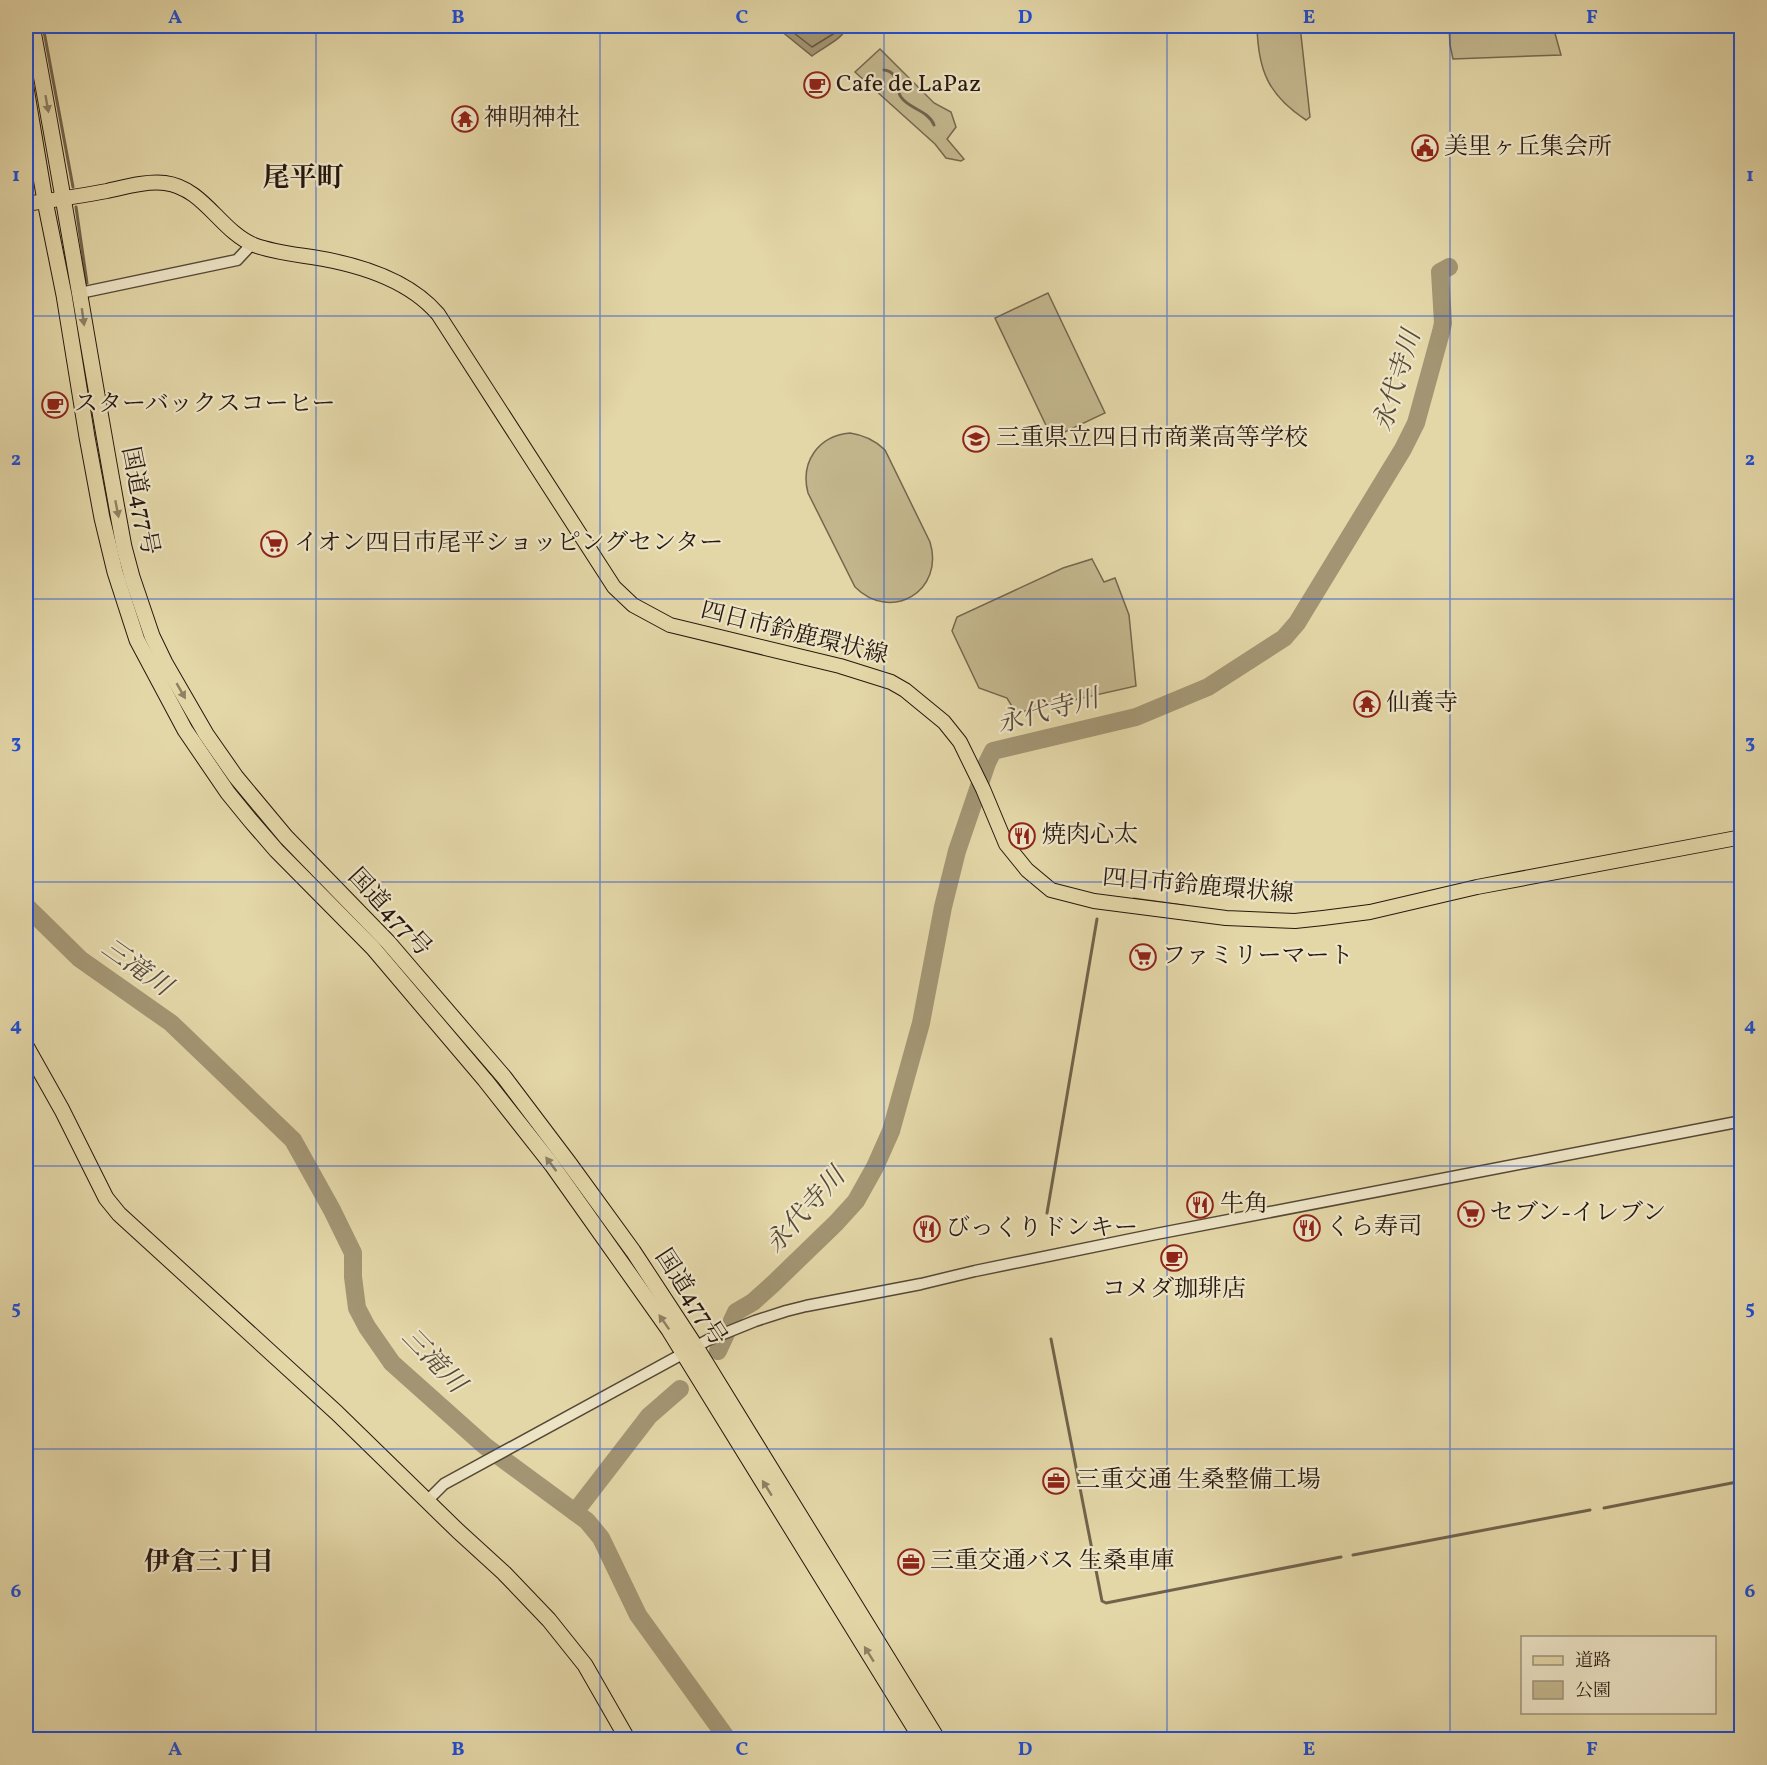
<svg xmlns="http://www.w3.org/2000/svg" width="1767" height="1765" font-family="Vollkorn,'Noto Serif JP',serif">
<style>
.green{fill:#c3b68d;stroke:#74674e;stroke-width:1.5}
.water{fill:#a39573;stroke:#71634b;stroke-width:1.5}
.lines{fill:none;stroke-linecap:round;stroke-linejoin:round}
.shore{stroke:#645641;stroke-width:1.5}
.stream{stroke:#71634b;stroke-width:3}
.river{stroke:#a39573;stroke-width:18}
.minor-casing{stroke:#554835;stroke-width:13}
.major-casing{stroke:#26180f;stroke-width:16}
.highway-casing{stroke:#26180f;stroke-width:17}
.minor{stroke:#ede4c6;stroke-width:10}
.major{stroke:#e3d6a7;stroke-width:14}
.highway{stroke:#e3d6a7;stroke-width:15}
.oneway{fill:#8e8063}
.grid{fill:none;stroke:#1d4ed8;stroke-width:1.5;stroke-opacity:0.55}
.labels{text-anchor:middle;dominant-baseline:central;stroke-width:4.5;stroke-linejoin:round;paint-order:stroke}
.poi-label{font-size:24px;fill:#26180f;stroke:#ede4c6;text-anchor:start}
.street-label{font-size:24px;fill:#26180f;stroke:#ede4c6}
.water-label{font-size:26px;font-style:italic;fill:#584a37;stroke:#ede4c6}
.neighbourhood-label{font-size:26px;font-weight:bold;fill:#26180f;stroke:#ede4c6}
.quarter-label{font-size:27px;font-weight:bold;fill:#26180f;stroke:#ede4c6}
.neatline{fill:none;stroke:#1d4ed8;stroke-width:2}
.grid-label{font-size:20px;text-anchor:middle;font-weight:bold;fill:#1d4ed8}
</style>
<rect width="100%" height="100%" fill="#e3d6a7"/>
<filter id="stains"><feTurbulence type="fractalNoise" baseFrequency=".00333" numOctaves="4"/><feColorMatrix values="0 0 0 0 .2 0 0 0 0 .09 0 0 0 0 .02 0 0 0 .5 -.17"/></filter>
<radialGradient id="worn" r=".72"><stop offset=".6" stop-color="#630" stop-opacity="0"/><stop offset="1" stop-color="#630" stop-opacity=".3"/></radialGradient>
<g class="green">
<path d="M 1257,26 L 1300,26 L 1310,117 L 1306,120 C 1268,95 1258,70 1257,26 Z"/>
<path d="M 1449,26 L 1553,26 L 1561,55 L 1453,59 L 1450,45 Z"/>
<path d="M 880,49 L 934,103 L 951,112 L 956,127 L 947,139 L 964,159 L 961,161 L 946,158 L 935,144 L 855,72 Z"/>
<path d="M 1048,293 L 1105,413 L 1052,438 L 995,318 Z"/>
<path d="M 850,433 C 864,435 875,440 885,450 L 930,542 C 945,591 891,623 855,587 L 808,493 C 800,462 818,436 850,433 Z"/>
<path d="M 1092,559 L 1104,582 L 1115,578 L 1129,615 L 1136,686 L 1016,713 L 1007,698 L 979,688 L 952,631 L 957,617 L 1063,568 Z"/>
</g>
<path class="water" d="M 775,26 L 847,26 C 844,39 823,47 812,56 Z"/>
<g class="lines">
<path class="shore" d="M 785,26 L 812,47 L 838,31 L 841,26"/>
<g class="stream">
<path d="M 43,26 L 73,187"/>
<path d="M 884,70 C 900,72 894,87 901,97 C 909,109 928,110 934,125"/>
<path d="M 76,207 L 87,283"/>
<path d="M 1134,899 L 1184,906"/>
<path d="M 1047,1213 L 1097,919"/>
<path d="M 1051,1339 L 1102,1601 L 1106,1603 L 1341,1557"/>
<path d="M 1604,1508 L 1742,1481"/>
<path d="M 1353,1555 L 1590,1510"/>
</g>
<g class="river">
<path d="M 26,906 L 80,959 L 171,1023 L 293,1140 L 332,1210 L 353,1253 L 353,1277 L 357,1308 L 367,1327 L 392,1363 L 485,1446 L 587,1521 L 601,1538 L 638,1615 L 726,1737 L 730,1740"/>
<path d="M 718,1351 L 736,1312 L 753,1302 L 773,1284 L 836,1223 L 856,1201 L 875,1167 L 891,1131 L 921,1023 L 943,907 L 957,851 L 987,763 L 993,751 L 1136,717 L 1208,687 L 1284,638 L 1297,623 L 1403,449 L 1416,423 L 1441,332 L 1443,323 L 1440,272 L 1449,267"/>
<path d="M 575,1512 L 649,1416 L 680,1389"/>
</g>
<g class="minor-casing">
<g id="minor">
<path d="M 80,293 L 237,260 L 252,244"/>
<path d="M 427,1501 L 444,1484 L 708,1340 L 755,1321 L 786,1311 L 806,1306 L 921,1284 L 975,1271 L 1156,1234 L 1742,1121"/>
</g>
</g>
<g class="major-casing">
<path id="major" d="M 26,204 C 53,200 80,196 107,191 C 125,187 146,181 165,183 C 204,188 220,231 254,245 C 273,252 292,254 312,257 C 357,264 408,279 438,314 L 614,587 L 633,605 L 670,625 L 840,666 L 891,682 L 905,690 L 944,722 L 960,742 L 983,789 L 1006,844 L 1027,870 L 1051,890 L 1094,901 L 1226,918 L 1295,921 L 1323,918 L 1370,912 L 1477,887 L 1742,837"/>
</g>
<g class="highway-casing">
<g id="highway">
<path d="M 32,26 C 65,199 92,374 124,547 L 132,577 L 152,636 L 165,663 L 206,734 L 236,777 L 286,837 L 388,942 L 504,1077 L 569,1163 L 633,1251 L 696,1347 L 938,1740"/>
<path d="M 26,88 L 45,201 L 64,295 L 87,437 L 102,518 L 115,572 L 137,640 L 185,730 L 228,793 L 250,820 L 276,850 L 373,948 L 485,1080 L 552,1165 L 669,1330 L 922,1740"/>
<path d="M 26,1046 L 62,1110 L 106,1198 L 119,1214 L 337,1413 L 458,1531 L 504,1573 L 549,1620 L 585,1665 L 628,1740"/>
</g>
</g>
<use href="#minor" class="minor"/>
<use href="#major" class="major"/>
<use href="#highway" class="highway"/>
</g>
<defs><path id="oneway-solid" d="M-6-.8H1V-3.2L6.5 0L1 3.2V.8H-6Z" transform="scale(1.5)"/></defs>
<g class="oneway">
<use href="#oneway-solid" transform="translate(47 104) rotate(80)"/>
<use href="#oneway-solid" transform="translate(83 317) rotate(82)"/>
<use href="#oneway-solid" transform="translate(117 509) rotate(79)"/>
<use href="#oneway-solid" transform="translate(181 691) rotate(60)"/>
<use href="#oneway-solid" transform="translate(551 1164) rotate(-127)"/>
<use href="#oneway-solid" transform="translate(664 1322) rotate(-125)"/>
<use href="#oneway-solid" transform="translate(767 1488) rotate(-122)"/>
<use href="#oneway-solid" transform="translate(869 1654) rotate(-122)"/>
</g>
<path class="grid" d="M 316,26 L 316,1740M 600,26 L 600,1740M 884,26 L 884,1740M 1167,26 L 1167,1740M 1450,26 L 1450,1740M 26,316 L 1742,316M 26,599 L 1742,599M 26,882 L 1742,882M 26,1166 L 1742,1166M 26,1449 L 1742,1449"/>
<defs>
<g id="cafe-ring" transform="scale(1.35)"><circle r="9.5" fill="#ede4c6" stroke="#8f2418" stroke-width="1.5"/><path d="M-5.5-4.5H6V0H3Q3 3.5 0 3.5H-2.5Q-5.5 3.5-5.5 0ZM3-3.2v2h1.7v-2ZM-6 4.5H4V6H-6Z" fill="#8f2418"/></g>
<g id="temple-ring" transform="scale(1.35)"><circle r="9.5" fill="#ede4c6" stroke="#8f2418" stroke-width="1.5"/><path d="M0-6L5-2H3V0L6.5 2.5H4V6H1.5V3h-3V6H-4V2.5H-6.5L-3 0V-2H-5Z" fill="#8f2418"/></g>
<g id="civic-ring" transform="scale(1.35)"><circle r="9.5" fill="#ede4c6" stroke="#8f2418" stroke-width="1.5"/><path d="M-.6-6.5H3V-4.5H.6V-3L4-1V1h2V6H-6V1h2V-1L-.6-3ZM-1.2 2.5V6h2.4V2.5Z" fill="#8f2418"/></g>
<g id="school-ring" transform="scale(1.35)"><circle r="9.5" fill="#ede4c6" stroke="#8f2418" stroke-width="1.5"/><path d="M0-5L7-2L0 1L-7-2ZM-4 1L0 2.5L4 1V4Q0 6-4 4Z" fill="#8f2418"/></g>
<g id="supermarket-ring" transform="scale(1.35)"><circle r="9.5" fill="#ede4c6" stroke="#8f2418" stroke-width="1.5"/><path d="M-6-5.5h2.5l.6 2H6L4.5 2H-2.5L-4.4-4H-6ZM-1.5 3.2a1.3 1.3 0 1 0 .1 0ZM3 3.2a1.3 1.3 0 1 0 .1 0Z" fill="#8f2418"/></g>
<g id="restaurant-ring" transform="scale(1.35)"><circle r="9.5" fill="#ede4c6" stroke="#8f2418" stroke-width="1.5"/><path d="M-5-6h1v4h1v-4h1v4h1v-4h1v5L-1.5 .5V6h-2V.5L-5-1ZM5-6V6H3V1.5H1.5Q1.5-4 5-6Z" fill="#8f2418"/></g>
<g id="office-ring" transform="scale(1.35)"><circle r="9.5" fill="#ede4c6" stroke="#8f2418" stroke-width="1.5"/><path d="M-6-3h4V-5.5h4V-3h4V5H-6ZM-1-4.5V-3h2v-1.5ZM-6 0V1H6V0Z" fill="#8f2418"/></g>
</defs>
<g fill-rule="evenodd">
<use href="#cafe-ring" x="817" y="85"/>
<use href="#temple-ring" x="465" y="119"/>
<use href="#civic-ring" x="1425" y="148"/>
<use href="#cafe-ring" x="55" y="405"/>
<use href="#school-ring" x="976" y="439"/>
<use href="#supermarket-ring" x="274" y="544"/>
<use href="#temple-ring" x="1367" y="704"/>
<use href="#restaurant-ring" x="1022" y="836"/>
<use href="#supermarket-ring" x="1143" y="957"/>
<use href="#restaurant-ring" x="1200" y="1205"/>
<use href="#supermarket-ring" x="1471" y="1214"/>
<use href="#restaurant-ring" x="1307" y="1228"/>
<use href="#restaurant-ring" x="927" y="1229"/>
<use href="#cafe-ring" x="1174" y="1258"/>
<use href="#office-ring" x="1056" y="1481"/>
<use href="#office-ring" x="911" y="1562"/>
</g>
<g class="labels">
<g class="poi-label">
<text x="836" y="85">Cafe de LaPaz</text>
<text x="484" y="119">神明神社</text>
<text x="1444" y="148">美里ヶ丘集会所</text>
<text x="74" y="405">スターバックスコーヒー</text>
<text x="996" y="439">三重県立四日市商業高等学校</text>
<text x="294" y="544">イオン四日市尾平ショッピングセンター</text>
<text x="1386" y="704">仙養寺</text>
<text x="1042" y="836">焼肉心太</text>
<text x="1162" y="957">ファミリーマート</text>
<text x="1220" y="1205">牛角</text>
<text x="1490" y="1214">セブン-イレブン</text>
<text x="1326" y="1228">くら寿司</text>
<text x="946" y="1229">びっくりドンキー</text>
<text x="1174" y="1290" text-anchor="middle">コメダ珈琲店</text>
<text x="1076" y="1481">三重交通 生桑整備工場</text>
<text x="930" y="1562">三重交通バス 生桑車庫</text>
</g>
<g class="street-label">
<text transform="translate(139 501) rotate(79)">国道477号</text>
<text transform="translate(794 634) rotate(14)">四日市鈴鹿環状線</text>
<text transform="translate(1198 887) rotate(5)">四日市鈴鹿環状線</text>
<text transform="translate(389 913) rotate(47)">国道477号</text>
<text transform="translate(690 1298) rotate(57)">国道477号</text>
</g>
<g class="water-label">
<text transform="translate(1398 381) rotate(-73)">永代寺川</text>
<text transform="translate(1048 712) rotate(-15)">永代寺川</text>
<text transform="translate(136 968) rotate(35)">三滝川</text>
<text transform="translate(806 1211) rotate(-48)">永代寺川</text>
<text transform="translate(433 1361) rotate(46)">三滝川</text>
</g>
<g class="neighbourhood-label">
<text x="209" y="1563">伊倉三丁目</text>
</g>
<g class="quarter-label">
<text x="303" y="179">尾平町</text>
</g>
</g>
<rect width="1767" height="1765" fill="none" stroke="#e3d6a7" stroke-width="66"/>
<rect x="1521" y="1636" width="195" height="78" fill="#ede4c6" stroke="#9d927d" stroke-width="1.5"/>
<rect x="1533" y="1656" width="30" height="9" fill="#e3d6a7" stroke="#9d927d" stroke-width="1.5"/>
<text x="1575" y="1666" font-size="18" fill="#26180f">道路</text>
<rect x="1533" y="1681" width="30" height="18" fill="#c3b68d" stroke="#9d927d" stroke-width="1.5"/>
<text x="1575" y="1696" font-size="18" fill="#26180f">公園</text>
<rect x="33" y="33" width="1701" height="1699" class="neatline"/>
<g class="grid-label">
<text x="175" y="23">A</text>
<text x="458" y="23">B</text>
<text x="742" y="23">C</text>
<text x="1025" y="23">D</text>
<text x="1309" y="23">E</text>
<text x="1592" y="23">F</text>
<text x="16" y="181">1</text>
<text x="1750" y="181">1</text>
<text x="16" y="465">2</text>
<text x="1750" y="465">2</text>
<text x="16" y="748">3</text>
<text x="1750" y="748">3</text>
<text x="16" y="1031">4</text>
<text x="1750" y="1031">4</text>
<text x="16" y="1314">5</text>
<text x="1750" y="1314">5</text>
<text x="16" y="1597">6</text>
<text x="1750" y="1597">6</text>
<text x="175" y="1755">A</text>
<text x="458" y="1755">B</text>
<text x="742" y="1755">C</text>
<text x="1025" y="1755">D</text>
<text x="1309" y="1755">E</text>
<text x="1592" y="1755">F</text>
</g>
<rect width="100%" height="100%" filter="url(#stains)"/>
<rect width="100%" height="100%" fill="url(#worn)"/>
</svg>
